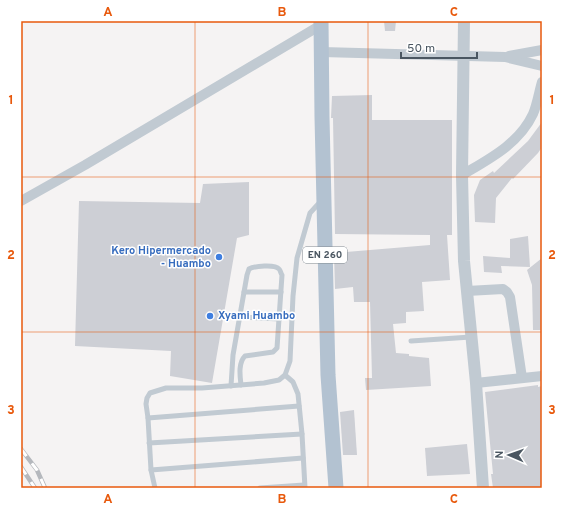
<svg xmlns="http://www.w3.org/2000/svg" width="563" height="509" font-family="Overpass,sans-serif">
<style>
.building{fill:#cdcfd5}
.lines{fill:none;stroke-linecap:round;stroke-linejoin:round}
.service{stroke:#c1cad2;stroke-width:5}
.minor{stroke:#c1cad2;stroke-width:10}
.tertiary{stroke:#c1cad2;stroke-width:12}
.primary{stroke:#b3c2d1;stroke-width:15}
.rail-casing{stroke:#b5b8bd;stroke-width:4.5}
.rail{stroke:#fff;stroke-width:3;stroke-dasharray:9;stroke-linecap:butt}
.grid{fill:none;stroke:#e8590c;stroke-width:1;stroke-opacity:0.55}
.shop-dot{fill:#3f7fe0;stroke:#fff;stroke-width:1.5}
.labels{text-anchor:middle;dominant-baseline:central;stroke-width:3;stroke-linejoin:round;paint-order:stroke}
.shield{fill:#fff;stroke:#808990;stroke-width:1}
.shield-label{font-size:10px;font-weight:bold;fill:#4a5661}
.shop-label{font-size:11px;font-weight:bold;fill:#366cbe;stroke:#fff;text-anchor:end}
.neatline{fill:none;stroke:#e8590c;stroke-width:1.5}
.grid-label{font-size:13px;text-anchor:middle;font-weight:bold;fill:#e8590c}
</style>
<rect width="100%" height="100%" fill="#f5f3f3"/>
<g class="building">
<path d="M 384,21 L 396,21 L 395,31 L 385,31 Z"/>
<path d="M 372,95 L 372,120 L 452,120 L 452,235 L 447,235 L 450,280 L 422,282 L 424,311 L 406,312 L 406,323 L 393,324 L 396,353 L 409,354 L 409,356 L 429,358 L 431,386 L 366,390 L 365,378 L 372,378 L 370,302 L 354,302 L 353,287 L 335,289 L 334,253 L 430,245 L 430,235 L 335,234 L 333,118 L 331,118 L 332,96 Z"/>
<path d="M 542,122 L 542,147 L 538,153 L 513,179 L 512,178 L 496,198 L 495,223 L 475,222 L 474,195 L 480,180 L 493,171 L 494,173 L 528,141 Z"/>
<path d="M 249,182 L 249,235 L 237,238 L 212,383 L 170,376 L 171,351 L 75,346 L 79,201 L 200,203 L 203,184 Z"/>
<path d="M 528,236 L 530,267 L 501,266 L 502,273 L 484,272 L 483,256 L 510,258 L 510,239 Z"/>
<path d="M 542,258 L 542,330 L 533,330 L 532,285 L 527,270 Z"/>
<path d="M 538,385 L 538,387 L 542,386 L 542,488 L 493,488 L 491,474 L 493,474 L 485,392 Z"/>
<path d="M 354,410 L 357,455 L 343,455 L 340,412 Z"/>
<path d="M 467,444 L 470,474 L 427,476 L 425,448 Z"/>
</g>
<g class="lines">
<g class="service">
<path d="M 244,292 L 281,292"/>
<path d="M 240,317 L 280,319"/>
<path d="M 411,341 L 471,337"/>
<path d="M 285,375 L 293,382 L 298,394 L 302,434 L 305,488"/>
<path d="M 231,386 L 233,355 L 247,275 L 249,269 C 254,266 275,264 279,269 C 280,269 281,274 282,275 L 277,348 L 273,352 L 245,356 C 238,363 240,376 241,385"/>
<path d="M 148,418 L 299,406"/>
<path d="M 149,443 L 302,434"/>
<path d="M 151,470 L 303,458"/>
<path d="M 155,488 L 151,470 L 148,418 L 146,404 L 147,398 L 150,393 L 166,388 L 202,388 L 264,383 L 279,380 L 285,375 L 290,361 L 293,296 L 297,258 L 310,213 L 321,201"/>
<path d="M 260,488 L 304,485"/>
</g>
<g class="minor">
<path d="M 322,52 L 505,57 L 542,66"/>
<path d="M 509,56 L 542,50"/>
<path d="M 462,175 C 489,159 519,144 533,114 C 537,105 539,92 542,82"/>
<path d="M 21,201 L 85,165 L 321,25"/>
<path d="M 467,291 L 503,289 L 507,292 L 510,297 L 522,378"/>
<path d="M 476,383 L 542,376"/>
</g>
<path class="tertiary" d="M 464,21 L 462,175 L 464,261 L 476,383 L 483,488"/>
<path class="primary" d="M 321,21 L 322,117 L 328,375 L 336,488"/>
<g class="rail-casing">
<g id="rail">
<path d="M 21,449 L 37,470 L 45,488"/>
<path d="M 21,467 L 35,488"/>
</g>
</g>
<use href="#rail" class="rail"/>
</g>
<path class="grid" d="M 195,21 L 195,488M 368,21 L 368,488M 21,177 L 542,177M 21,332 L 542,332"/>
<g class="shop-dot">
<circle cx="219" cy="257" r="4"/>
<circle cx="210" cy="316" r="4"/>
</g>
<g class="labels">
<rect class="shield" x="303" y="247" width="44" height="16" rx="3"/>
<g class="shield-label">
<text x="325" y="255">EN 260</text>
</g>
<g class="shop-label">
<text x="211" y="251">Kero Hipermercado<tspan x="211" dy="13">- Huambo</tspan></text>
<text x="218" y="316" text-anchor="start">Xyami Huambo</text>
</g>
</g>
<rect width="563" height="509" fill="none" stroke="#ffffff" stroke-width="44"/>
<g transform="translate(509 455) rotate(272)" stroke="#ffffff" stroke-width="3" paint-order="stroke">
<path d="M0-3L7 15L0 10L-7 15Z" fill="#4a5661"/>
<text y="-6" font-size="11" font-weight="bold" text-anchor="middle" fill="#4a5661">N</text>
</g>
<path d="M401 52v6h76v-6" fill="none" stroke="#4a5661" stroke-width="2"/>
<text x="407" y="52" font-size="12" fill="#4a5661" stroke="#ffffff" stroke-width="3" paint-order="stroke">50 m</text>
<rect x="22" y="22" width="519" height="465" class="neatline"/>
<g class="grid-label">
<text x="108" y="16">A</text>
<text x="282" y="16">B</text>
<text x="454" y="16">C</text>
<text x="11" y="104">1</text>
<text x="552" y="104">1</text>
<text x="11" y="259">2</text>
<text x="552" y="259">2</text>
<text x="11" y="414">3</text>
<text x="552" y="414">3</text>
<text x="108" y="503">A</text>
<text x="282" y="503">B</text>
<text x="454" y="503">C</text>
</g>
</svg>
